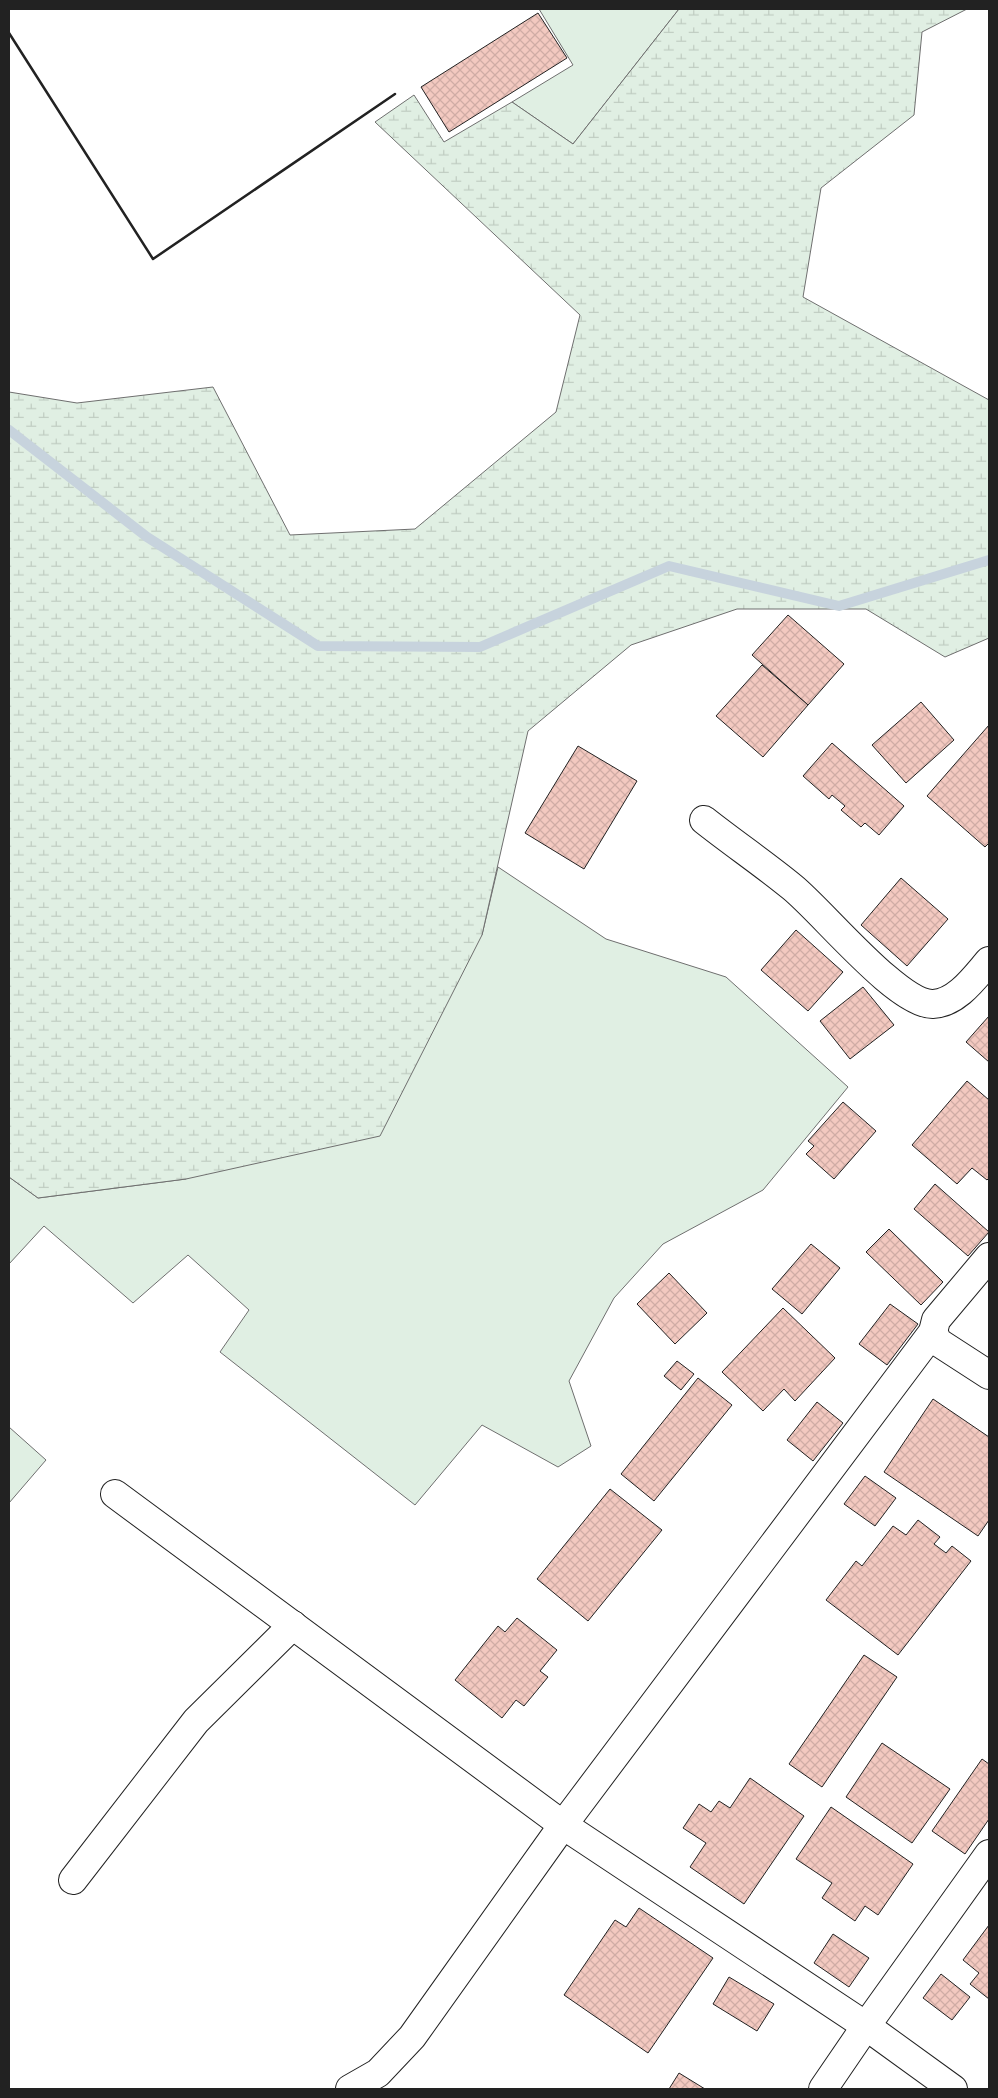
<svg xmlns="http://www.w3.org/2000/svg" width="998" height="2098" font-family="'PT Sans Narrow',sans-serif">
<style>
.green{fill:#e0efe3;stroke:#6f6f6f}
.wetland{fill:url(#wetland-marsh);stroke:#6f6f6f}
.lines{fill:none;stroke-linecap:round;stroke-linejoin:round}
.stream{stroke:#c7d3dd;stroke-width:10}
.building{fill:url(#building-cross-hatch);stroke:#222}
.minor-casing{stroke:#222;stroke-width:30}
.minor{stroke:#fff;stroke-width:28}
.wall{stroke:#222;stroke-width:2.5}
</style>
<defs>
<pattern id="wetland-marsh" width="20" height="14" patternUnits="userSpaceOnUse" patternTransform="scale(1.25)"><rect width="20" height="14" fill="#e0efe3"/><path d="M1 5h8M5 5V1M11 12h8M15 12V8" fill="none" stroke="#c0cdc2"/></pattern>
<pattern id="building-cross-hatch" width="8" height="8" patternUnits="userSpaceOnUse" patternTransform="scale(1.25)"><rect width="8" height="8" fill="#f3c9c0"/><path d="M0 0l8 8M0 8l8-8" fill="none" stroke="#d0aca5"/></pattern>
</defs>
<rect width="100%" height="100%" fill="#fff"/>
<g class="green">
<path d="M 539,9 L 679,9 L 573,144 L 512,102 L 573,65 Z"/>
<path d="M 498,867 L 606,939 L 726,977 L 848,1087 L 763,1190 L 663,1244 L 614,1298 L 569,1381 L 591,1446 L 558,1467 L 482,1425 L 415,1505 L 220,1352 L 249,1310 L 188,1255 L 133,1303 L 44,1226 L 9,1264 L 9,1177 L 38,1198 L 186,1179 L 482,935 Z"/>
<path d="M 9,1427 L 46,1460 L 9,1503 Z"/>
</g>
<path class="wetland" d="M 679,9 L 967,9 L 922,32 L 914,115 L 821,188 L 803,297 L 989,400 L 989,638 L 945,657 L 866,609 L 737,609 L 631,645 L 528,731 L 482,935 L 380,1136 L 186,1179 L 38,1198 L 9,1177 L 9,392 L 77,403 L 213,387 L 290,535 L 415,529 L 556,412 L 580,315 L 375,122 L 414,95 L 444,142 L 512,102 L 573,144 Z"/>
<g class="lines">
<path class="stream" d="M 9,430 L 147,537 L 318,646 L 480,647 L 669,566 L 839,606 L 989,560"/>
</g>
<g class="building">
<path d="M 538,13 L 567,58 L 449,132 L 421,87 Z"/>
<path d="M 788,615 L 844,664 L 808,705 L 752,655 Z"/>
<path d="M 762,665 L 808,705 L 763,757 L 716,716 Z"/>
<path d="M 921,702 L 954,740 L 906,783 L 872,745 Z"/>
<path d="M 989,725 L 989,843 L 985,847 L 927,796 Z"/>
<path d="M 832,743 L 904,806 L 879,835 L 865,823 L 861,827 L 841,810 L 845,806 L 832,795 L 829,799 L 803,776 Z"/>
<path d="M 578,746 L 637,781 L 584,869 L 525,833 Z"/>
<path d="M 901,878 L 948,919 L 907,966 L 861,925 Z"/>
<path d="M 796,930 L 843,972 L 808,1011 L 761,970 Z"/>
<path d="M 863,987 L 894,1025 L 850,1059 L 820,1021 Z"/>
<path d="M 989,1016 L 989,1062 L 966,1042 Z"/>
<path d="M 967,1081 L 989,1100 L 989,1178 L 987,1180 L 972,1168 L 957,1184 L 912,1145 Z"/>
<path d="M 843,1102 L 876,1131 L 834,1179 L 806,1154 L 814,1146 L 808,1141 Z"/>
<path d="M 935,1184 L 989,1232 L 968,1256 L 914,1209 Z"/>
<path d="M 889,1229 L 943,1282 L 921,1305 L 866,1252 Z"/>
<path d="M 811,1244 L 840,1268 L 802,1314 L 772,1289 Z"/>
<path d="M 669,1273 L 707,1313 L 675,1344 L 637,1304 Z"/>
<path d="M 890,1304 L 918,1324 L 887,1365 L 859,1344 Z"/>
<path d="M 783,1308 L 835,1358 L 795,1401 L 784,1389 L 763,1411 L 722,1372 Z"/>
<path d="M 677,1361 L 694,1374 L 681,1390 L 664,1376 Z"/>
<path d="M 698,1378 L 732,1405 L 654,1501 L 621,1474 Z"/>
<path d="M 933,1399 L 989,1437 L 989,1520 L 978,1536 L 884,1472 Z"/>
<path d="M 817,1402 L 843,1423 L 813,1461 L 787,1440 Z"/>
<path d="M 865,1476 L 896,1498 L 875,1526 L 844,1504 Z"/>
<path d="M 610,1489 L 662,1530 L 588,1621 L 537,1579 Z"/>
<path d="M 918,1520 L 940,1537 L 934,1544 L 946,1553 L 952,1546 L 971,1561 L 898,1655 L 826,1600 L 856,1561 L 862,1566 L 893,1526 L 906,1535 Z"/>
<path d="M 517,1618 L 557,1650 L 540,1671 L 548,1677 L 524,1706 L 516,1700 L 502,1718 L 455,1680 L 498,1626 L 505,1632 Z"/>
<path d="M 864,1655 L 897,1677 L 822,1787 L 789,1764 Z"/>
<path d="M 882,1743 L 950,1789 L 912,1843 L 846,1797 Z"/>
<path d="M 982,1759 L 989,1764 L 989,1819 L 965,1854 L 932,1831 Z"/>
<path d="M 750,1778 L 804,1816 L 744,1904 L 690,1867 L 706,1843 L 683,1828 L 699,1804 L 711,1812 L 719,1801 L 730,1808 Z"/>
<path d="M 831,1807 L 913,1864 L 878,1915 L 865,1906 L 855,1921 L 822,1898 L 832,1883 L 796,1859 Z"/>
<path d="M 639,1908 L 713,1958 L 648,2053 L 564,1995 L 615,1920 L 626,1927 Z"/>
<path d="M 989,1925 L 989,1999 L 970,1984 L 979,1973 L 963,1960 Z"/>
<path d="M 833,1934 L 869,1958 L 849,1987 L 814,1963 Z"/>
<path d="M 941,1974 L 970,1997 L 952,2020 L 923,1998 Z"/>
<path d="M 729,1977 L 774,2004 L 757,2031 L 713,2004 Z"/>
<path d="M 679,2073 L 705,2089 L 669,2089 Z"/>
</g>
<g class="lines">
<g class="minor-casing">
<g id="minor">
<path d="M 704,820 C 733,843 764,864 792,887 C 822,911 898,1005 933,1004 C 957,1003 975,977 989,961"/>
<path d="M 933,1332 L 938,1342 L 989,1375"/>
<path d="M 115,1494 L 563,1825 L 866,2026 L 953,2089"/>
<path d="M 73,1880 L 196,1721 L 293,1625"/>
<path d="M 350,2089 L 378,2073 L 412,2037 L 563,1825 L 933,1332 L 936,1320 L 989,1257"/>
<path d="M 823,2089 L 866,2026 L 989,1854"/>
</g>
</g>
<use href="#minor" class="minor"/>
<path class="wall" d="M 9,33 L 153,259 L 395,94"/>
</g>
<rect width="998" height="2098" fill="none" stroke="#222222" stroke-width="20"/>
</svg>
